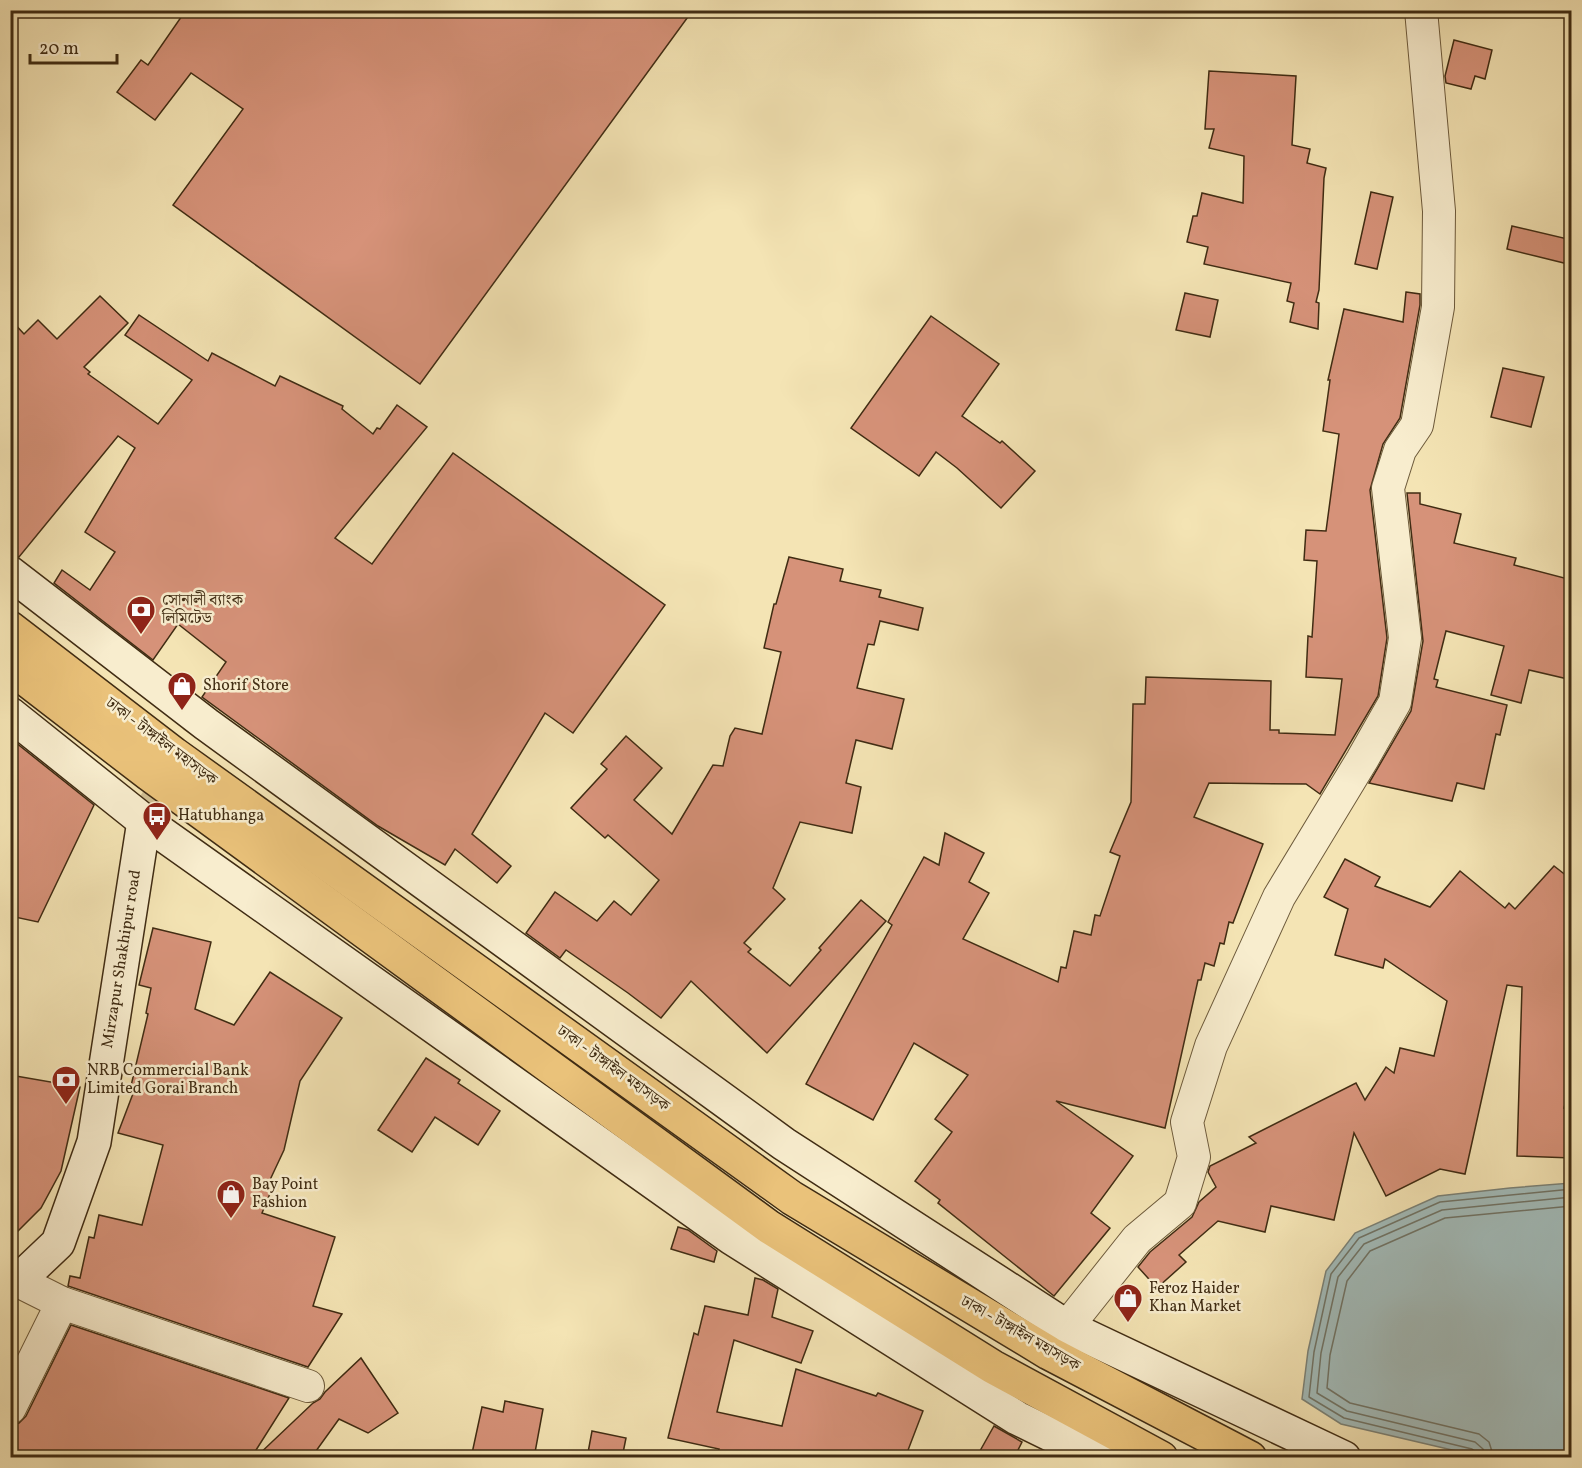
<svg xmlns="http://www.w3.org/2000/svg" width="1582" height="1468" font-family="Vollkorn,'Noto Serif Bengali',serif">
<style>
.water{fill:#a2bbb9;stroke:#7b8277;stroke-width:1.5}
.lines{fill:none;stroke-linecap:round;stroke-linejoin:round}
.shore{stroke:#717466;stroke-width:1.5}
.building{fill:#d69279;stroke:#402c13;stroke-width:1.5}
.secondary-tunnel{stroke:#d0bf94;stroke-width:33;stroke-dasharray:33 16;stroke-linecap:butt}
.minor-casing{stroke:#6d5a3b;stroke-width:34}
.secondary-casing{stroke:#402c13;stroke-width:36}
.trunk-casing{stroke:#402c13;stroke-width:36}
.minor{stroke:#f8edce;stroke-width:32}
.secondary{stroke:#f8edce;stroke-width:33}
.trunk{stroke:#eac27a;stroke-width:33}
.labels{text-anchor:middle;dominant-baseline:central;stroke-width:5;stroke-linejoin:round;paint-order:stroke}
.poi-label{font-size:16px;fill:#402c13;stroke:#f8edce;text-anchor:start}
.street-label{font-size:16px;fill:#402c13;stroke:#f8edce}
</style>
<rect width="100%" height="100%" fill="#f4e4b4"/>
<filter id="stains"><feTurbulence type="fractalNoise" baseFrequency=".00333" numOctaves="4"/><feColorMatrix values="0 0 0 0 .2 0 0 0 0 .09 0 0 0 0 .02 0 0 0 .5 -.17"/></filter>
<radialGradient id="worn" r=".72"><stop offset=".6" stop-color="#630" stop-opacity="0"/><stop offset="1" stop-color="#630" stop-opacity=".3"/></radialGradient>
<path class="water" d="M 1571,1183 L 1572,1451 L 1565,1457 L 1482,1457 L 1341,1424 L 1302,1399 L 1308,1351 L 1326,1271 L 1355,1233 L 1438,1196 L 1510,1188 Z"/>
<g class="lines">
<g class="shore">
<path d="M 1477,1458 L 1476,1452 L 1472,1449 L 1344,1418 L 1309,1397 L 1314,1352 L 1331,1274 L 1359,1238 L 1440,1202 L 1572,1189"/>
<path d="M 1485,1458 L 1483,1449 L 1475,1442 L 1347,1411 L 1317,1393 L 1321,1353 L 1338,1277 L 1364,1244 L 1442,1210 L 1572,1197"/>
<path d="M 1494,1458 L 1489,1442 L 1479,1434 L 1350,1403 L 1327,1388 L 1330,1355 L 1347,1281 L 1370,1251 L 1445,1218 L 1572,1206"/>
</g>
</g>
<g class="building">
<path d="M 186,10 L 693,10 L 420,384 L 173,205 L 243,109 L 191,73 L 155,120 L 117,92 L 141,60 L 148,65 Z"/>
<path d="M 1454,40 L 1492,50 L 1485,79 L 1475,76 L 1471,89 L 1446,83 L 1445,76 Z"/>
<path d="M 1209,71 L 1296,76 L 1292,145 L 1310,149 L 1307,163 L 1326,168 L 1324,178 L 1319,290 L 1316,302 L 1319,303 L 1318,329 L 1290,322 L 1294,303 L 1287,301 L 1291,283 L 1204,264 L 1208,247 L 1187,242 L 1193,216 L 1197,216 L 1202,193 L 1243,203 L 1244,156 L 1209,148 L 1214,129 L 1205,129 Z"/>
<path d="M 1371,192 L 1393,197 L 1377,269 L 1355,264 Z"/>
<path d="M 1512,226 L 1572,240 L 1572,265 L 1507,249 Z"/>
<path d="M 1406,292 L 1420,294 L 1420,305 L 1400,418 L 1383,444 L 1370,490 L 1387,638 L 1378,696 L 1320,794 L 1306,784 L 1209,783 L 1194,817 L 1263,844 L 1233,923 L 1229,922 L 1224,944 L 1220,943 L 1214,966 L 1205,963 L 1201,980 L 1198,980 L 1165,1128 L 1056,1101 L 1133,1156 L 1091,1213 L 1110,1228 L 1054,1296 L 938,1203 L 940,1200 L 915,1181 L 952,1132 L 935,1119 L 968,1075 L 914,1043 L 873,1120 L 806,1084 L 892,925 L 888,922 L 924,857 L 939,865 L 945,833 L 984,853 L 969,882 L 989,893 L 963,939 L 1058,982 L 1061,967 L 1066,968 L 1074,931 L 1091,935 L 1095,915 L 1100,916 L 1120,856 L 1110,852 L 1131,802 L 1133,704 L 1145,704 L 1146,677 L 1271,681 L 1270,730 L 1279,730 L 1279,733 L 1335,735 L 1342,679 L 1306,677 L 1308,636 L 1312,637 L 1317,561 L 1304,560 L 1306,530 L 1326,531 L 1339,434 L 1323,431 L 1330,380 L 1328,380 L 1344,309 L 1403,322 Z"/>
<path d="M 1185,293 L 1218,300 L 1210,337 L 1176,330 Z"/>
<path d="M 100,296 L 128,323 L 84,367 L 90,372 L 88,374 L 158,424 L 192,380 L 125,335 L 139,315 L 208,361 L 212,353 L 275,386 L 280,376 L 343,406 L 342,409 L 373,434 L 377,428 L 380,429 L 397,405 L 427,427 L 335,538 L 372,564 L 453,453 L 665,605 L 573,733 L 545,713 L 472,834 L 511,866 L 497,883 L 455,849 L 445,865 L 378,826 L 202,697 L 226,662 L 178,624 L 153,660 L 54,583 L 62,570 L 90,590 L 115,552 L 85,532 L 135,448 L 118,436 L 19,557 L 10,555 L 10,319 L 24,334 L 38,320 L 57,339 Z"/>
<path d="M 931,316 L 999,364 L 962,416 L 1000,443 L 1002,441 L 1035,471 L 1001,508 L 957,468 L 936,452 L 919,476 L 851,428 Z"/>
<path d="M 1503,368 L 1544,377 L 1531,427 L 1491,417 Z"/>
<path d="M 1407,493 L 1420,493 L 1420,504 L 1461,514 L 1454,543 L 1516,558 L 1514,565 L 1572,580 L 1572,680 L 1529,670 L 1521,703 L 1491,695 L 1504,646 L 1446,631 L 1434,679 L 1438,680 L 1436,687 L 1507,705 L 1500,735 L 1496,734 L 1484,789 L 1457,783 L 1452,801 L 1369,783 L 1411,711 L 1423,641 Z"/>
<path d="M 789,557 L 843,569 L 840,581 L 881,590 L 879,597 L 923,608 L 918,630 L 880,621 L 874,645 L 868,644 L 857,688 L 904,699 L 892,749 L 856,740 L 846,783 L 861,787 L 852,833 L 800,822 L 773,888 L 785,899 L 744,943 L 751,949 L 748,952 L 790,986 L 821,950 L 819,948 L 861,900 L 886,921 L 767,1053 L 691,981 L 661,1018 L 628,993 L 566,950 L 560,958 L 526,933 L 555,892 L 597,921 L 614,901 L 631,915 L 659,880 L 608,835 L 605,838 L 571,808 L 607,769 L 601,764 L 626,736 L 662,768 L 634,800 L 672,834 L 713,765 L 723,766 L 730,736 L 735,728 L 762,734 L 781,652 L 764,648 L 774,604 L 776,604 Z"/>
<path d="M 10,738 L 94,805 L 38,922 L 10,916 Z"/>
<path d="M 1345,859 L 1380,877 L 1375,886 L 1430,907 L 1460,871 L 1505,908 L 1509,903 L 1515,909 L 1554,866 L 1572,880 L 1572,1075 L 1564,1108 L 1571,1109 L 1567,1130 L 1572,1130 L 1572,1158 L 1517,1156 L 1522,987 L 1507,985 L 1465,1174 L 1440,1169 L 1386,1196 L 1354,1133 L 1334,1220 L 1271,1206 L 1265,1232 L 1218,1221 L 1179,1255 L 1186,1262 L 1157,1288 L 1138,1267 L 1150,1252 L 1192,1217 L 1199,1202 L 1216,1187 L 1208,1172 L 1210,1166 L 1256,1143 L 1249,1137 L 1356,1083 L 1365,1100 L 1386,1067 L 1394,1073 L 1400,1048 L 1434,1056 L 1447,1001 L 1385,959 L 1383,968 L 1335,955 L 1348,909 L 1324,897 Z"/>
<path d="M 153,928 L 211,942 L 195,1009 L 234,1025 L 270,972 L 342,1018 L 300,1081 L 284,1150 L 269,1182 L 274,1184 L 262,1213 L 335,1237 L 313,1306 L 342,1314 L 308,1367 L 68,1286 L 70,1276 L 80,1278 L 89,1237 L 94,1238 L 99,1215 L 142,1225 L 163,1145 L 118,1133 L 134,1091 L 130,1090 L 148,1014 L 146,1013 L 151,988 L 139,985 Z"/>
<path d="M 426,1058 L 460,1080 L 458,1083 L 500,1111 L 478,1145 L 435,1117 L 412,1152 L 378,1130 Z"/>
<path d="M 10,1075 L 80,1087 L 61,1171 L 41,1208 L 10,1239 Z"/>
<path d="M 678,1227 L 688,1230 L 717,1251 L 714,1262 L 671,1249 Z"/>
<path d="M 755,1278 L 763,1280 L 778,1289 L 772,1317 L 813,1331 L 801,1363 L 734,1340 L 717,1412 L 782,1426 L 796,1369 L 876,1396 L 878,1393 L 923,1411 L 905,1458 L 716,1458 L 719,1449 L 668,1438 L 694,1333 L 698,1335 L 705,1306 L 748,1315 Z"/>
<path d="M 71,1325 L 289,1398 L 251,1458 L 30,1458 L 10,1448 L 10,1426 L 19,1423 L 26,1416 Z"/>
<path d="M 361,1358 L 398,1413 L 368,1433 L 339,1419 L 311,1458 L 255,1458 L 313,1403 L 320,1399 L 325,1392 Z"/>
<path d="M 505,1401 L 543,1409 L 534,1458 L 471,1458 L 482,1407 L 503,1412 Z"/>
<path d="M 994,1426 L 1022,1442 L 1014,1458 L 976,1458 Z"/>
<path d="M 592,1431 L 626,1438 L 622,1458 L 587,1458 Z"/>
</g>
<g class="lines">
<path class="secondary-tunnel" d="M 144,821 L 206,724"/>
<g class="minor-casing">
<g id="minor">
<path d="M 18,1281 L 62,1303 L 308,1386"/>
<path d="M 1067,1327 L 1137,1239 L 1180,1203 L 1194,1157 L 1187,1122 L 1211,1046 L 1279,897 L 1362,760 L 1395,702 L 1405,638 L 1388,488 L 1400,450 L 1417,425 L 1438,307 L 1439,211 L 1421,10"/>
<path d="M 10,1408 L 62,1303"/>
</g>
</g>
<g class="secondary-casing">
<g id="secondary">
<path d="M 10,573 L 206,724 L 784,1144 L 1067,1327 L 1344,1458"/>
<path d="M 10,714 L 144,821 L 732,1238 L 1017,1418 L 1099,1458"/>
<path d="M 10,1283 L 18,1281 L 58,1243 L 94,1142 L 144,821"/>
</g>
</g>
<g class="trunk-casing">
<g id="trunk">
<path d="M 10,628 L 174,754 L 792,1198 L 1049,1353 L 1250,1458"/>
<path d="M 10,667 L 149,774 L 769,1227 L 993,1367 L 1161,1458"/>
</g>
</g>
<use href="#minor" class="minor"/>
<use href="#secondary" class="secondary"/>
<use href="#trunk" class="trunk"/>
</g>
<defs>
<g id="bank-pin" transform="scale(1.5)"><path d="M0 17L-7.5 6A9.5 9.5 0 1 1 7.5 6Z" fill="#8f2418" stroke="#f8edce"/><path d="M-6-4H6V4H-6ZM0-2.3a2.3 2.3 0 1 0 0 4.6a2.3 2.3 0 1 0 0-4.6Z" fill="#fff"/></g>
<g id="shop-pin" transform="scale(1.5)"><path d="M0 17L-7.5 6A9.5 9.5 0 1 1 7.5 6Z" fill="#8f2418" stroke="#f8edce"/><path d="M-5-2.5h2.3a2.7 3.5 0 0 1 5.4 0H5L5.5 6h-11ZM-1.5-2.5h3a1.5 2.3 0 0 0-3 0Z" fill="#fff"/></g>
<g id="bus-pin" transform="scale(1.5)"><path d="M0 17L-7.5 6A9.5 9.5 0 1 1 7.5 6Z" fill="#8f2418" stroke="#f8edce"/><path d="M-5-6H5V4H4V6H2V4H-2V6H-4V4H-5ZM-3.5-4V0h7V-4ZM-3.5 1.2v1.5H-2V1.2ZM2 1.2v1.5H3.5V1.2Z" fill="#fff"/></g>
</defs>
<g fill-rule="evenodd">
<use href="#bank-pin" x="141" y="610"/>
<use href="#shop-pin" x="182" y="686"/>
<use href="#bus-pin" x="157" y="816"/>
<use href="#bank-pin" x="66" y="1080"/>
<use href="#shop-pin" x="231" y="1194"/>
<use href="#shop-pin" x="1128" y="1298"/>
</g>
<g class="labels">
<g class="poi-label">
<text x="162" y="601">সোনালী ব্যাংক<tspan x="162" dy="18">লিমিটেড</tspan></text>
<text x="203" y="686">Shorif Store</text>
<text x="178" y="816">Hatubhanga</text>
<text x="87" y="1071">NRB Commercial Bank<tspan x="87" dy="18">Limited Gorai Branch</tspan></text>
<text x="252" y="1185">Bay Point<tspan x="252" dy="18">Fashion</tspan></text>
<text x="1149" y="1289">Feroz Haider<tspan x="1149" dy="18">Khan Market</tspan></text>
</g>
<g class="street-label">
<text transform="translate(161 742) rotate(37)">ঢাকা - টাঙ্গাইল মহাসড়ক</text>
<text transform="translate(122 959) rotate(-81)">Mirzapur Shakhipur road</text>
<text transform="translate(613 1069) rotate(36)">ঢাকা - টাঙ্গাইল মহাসড়ক</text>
<text transform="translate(1020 1334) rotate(30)">ঢাকা - টাঙ্গাইল মহাসড়ক</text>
</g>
</g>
<rect width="1582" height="1468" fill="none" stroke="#f4e4b4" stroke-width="36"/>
<rect x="12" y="12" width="1558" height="1444" fill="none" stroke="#402c13" stroke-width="3"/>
<rect x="18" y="18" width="1546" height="1432" fill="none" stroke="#402c13" stroke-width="1.5"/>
<path d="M30 54v9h87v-9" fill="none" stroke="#402c13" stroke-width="3"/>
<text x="39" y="54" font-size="18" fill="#402c13" stroke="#f8edce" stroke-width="4.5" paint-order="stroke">20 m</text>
<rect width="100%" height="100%" filter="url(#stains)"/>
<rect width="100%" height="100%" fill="url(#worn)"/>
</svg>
